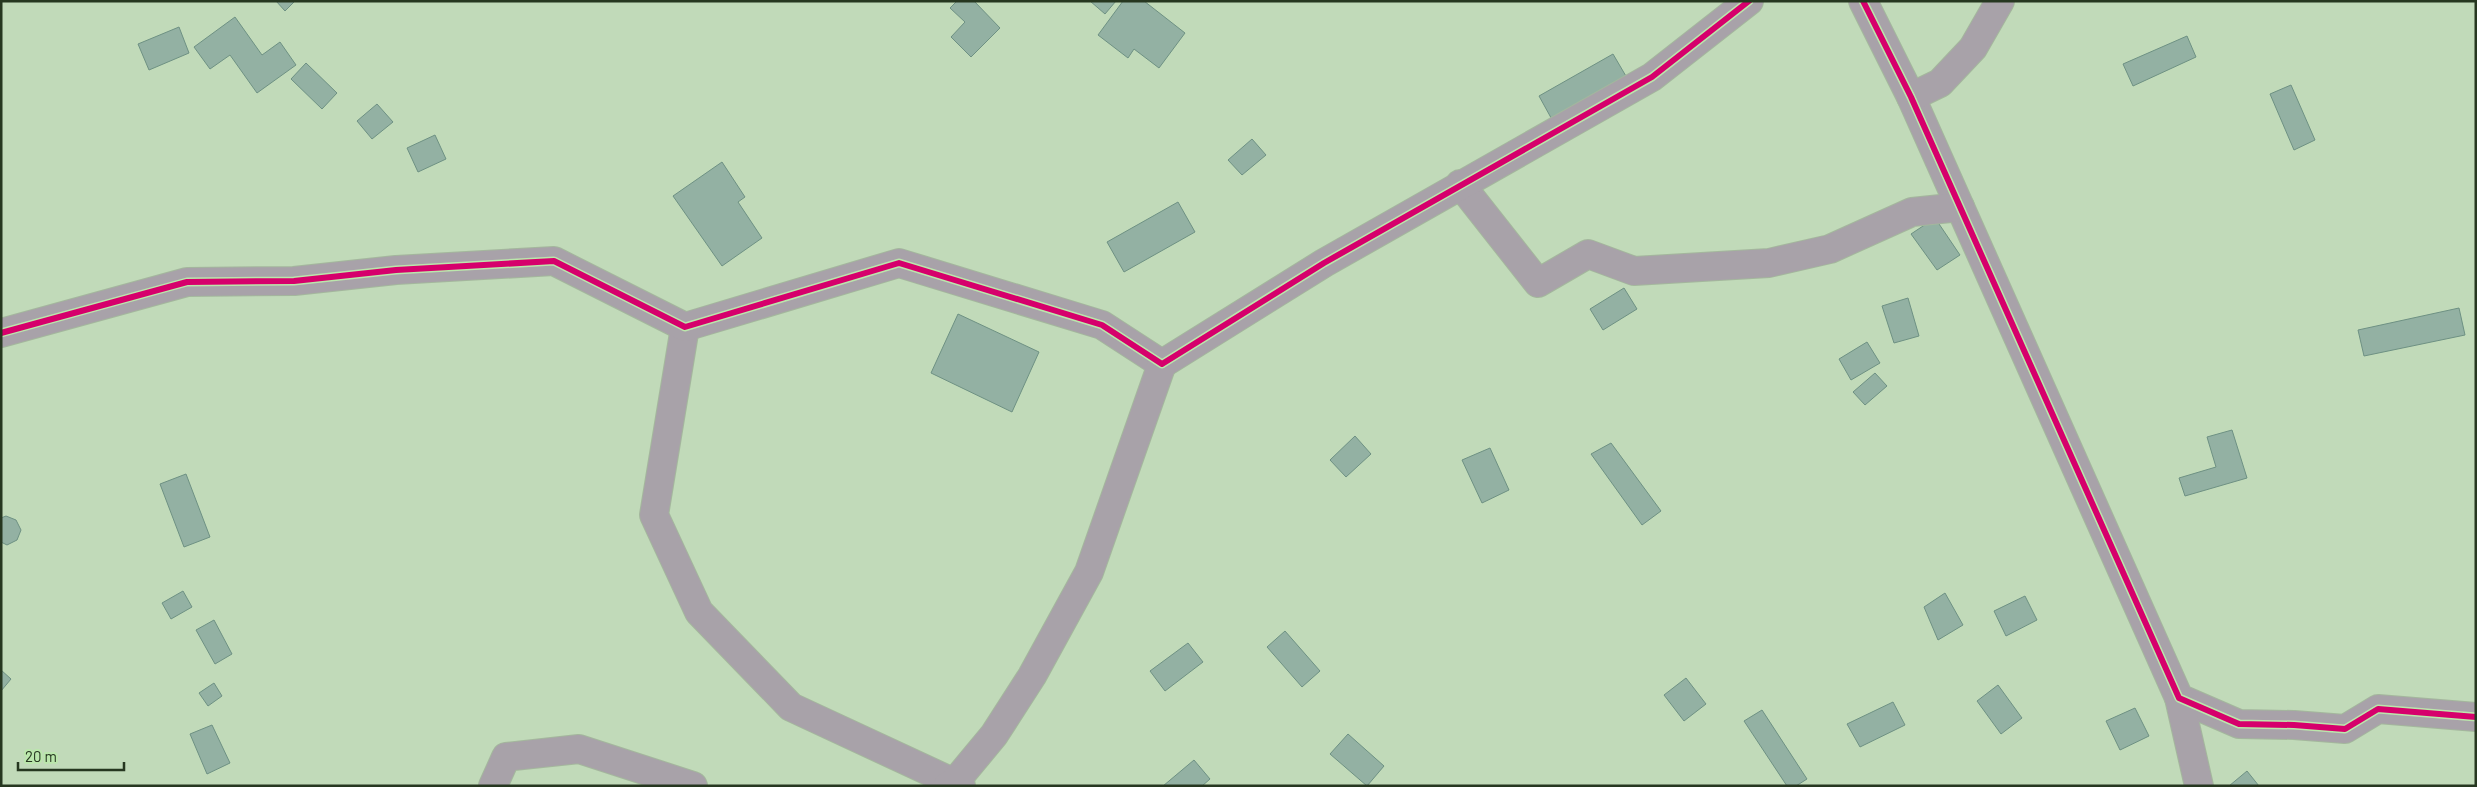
<svg xmlns="http://www.w3.org/2000/svg" width="2477" height="787" font-family="Barlow,sans-serif">
<style>
.building{fill:#93b1a3;stroke:#6e9183}
.lines{fill:none;stroke-linecap:round;stroke-linejoin:round}
.minor-casing{stroke:#a4b79d;stroke-width:30}
.minor{stroke:#a8a2a9;stroke-width:28}
.cycleway-casing{stroke:#bbe7ac;stroke-width:9}
.cycleway{stroke:#d6006c;stroke-width:6}
</style>
<rect width="100%" height="100%" fill="#c1dab9"/>
<g class="building">
<path d="M 276,1 L 295,1 L 285,11 Z"/>
<path d="M 957,1 L 974,1 L 1000,28 L 971,57 L 951,37 L 965,22 L 950,8 Z"/>
<path d="M 1090,1 L 1116,1 L 1105,14 Z"/>
<path d="M 1123,1 L 1144,1 L 1185,33 L 1159,68 L 1134,49 L 1128,58 L 1098,35 Z"/>
<path d="M 235,17 L 262,55 L 280,42 L 296,65 L 257,93 L 230,55 L 210,69 L 194,47 Z"/>
<path d="M 179,27 L 189,53 L 149,70 L 138,44 Z"/>
<path d="M 2187,36 L 2196,57 L 2133,86 L 2123,64 Z"/>
<path d="M 1613,54 L 1630,83 L 1555,125 L 1539,96 Z"/>
<path d="M 306,63 L 337,93 L 322,109 L 291,79 Z"/>
<path d="M 2291,85 L 2315,140 L 2294,150 L 2270,94 Z"/>
<path d="M 377,104 L 393,122 L 372,139 L 357,121 Z"/>
<path d="M 435,135 L 446,159 L 418,172 L 407,148 Z"/>
<path d="M 1252,139 L 1266,155 L 1242,175 L 1228,160 Z"/>
<path d="M 722,162 L 745,197 L 738,202 L 762,238 L 722,266 L 673,196 Z"/>
<path d="M 1178,202 L 1195,232 L 1124,272 L 1107,242 Z"/>
<path d="M 1935,218 L 1960,255 L 1937,270 L 1911,234 Z"/>
<path d="M 1624,288 L 1637,309 L 1603,330 L 1590,309 Z"/>
<path d="M 1908,298 L 1919,336 L 1894,343 L 1882,306 Z"/>
<path d="M 2459,308 L 2465,335 L 2364,356 L 2358,330 Z"/>
<path d="M 958,314 L 1039,352 L 1012,412 L 931,373 Z"/>
<path d="M 1867,342 L 1880,363 L 1851,380 L 1839,359 Z"/>
<path d="M 1875,373 L 1887,386 L 1865,405 L 1853,392 Z"/>
<path d="M 2232,430 L 2247,478 L 2185,496 L 2179,478 L 2216,467 L 2207,437 Z"/>
<path d="M 1355,436 L 1371,454 L 1346,477 L 1330,460 Z"/>
<path d="M 1611,443 L 1661,511 L 1642,525 L 1591,454 Z"/>
<path d="M 1490,448 L 1509,490 L 1482,503 L 1462,460 Z"/>
<path d="M 186,474 L 210,537 L 184,547 L 160,484 Z"/>
<path d="M 6,516 L 16,520 L 21,530 L 17,540 L 7,545 L 1,542 L 1,518 Z"/>
<path d="M 183,591 L 192,607 L 171,619 L 162,603 Z"/>
<path d="M 1945,593 L 1963,625 L 1938,640 L 1924,607 Z"/>
<path d="M 2025,596 L 2037,620 L 2006,636 L 1994,611 Z"/>
<path d="M 214,620 L 232,654 L 215,664 L 196,630 Z"/>
<path d="M 1285,631 L 1320,671 L 1302,687 L 1267,647 Z"/>
<path d="M 1188,643 L 1203,662 L 1165,691 L 1150,671 Z"/>
<path d="M 1,670 L 11,679 L 1,691 Z"/>
<path d="M 1686,678 L 1706,704 L 1684,721 L 1664,695 Z"/>
<path d="M 214,683 L 222,696 L 208,706 L 199,693 Z"/>
<path d="M 1998,685 L 2022,718 L 2001,734 L 1977,701 Z"/>
<path d="M 1893,702 L 1905,725 L 1860,747 L 1847,724 Z"/>
<path d="M 2135,708 L 2149,736 L 2120,750 L 2106,721 Z"/>
<path d="M 1762,710 L 1807,779 L 1796,786 L 1787,786 L 1744,721 Z"/>
<path d="M 212,725 L 230,763 L 207,774 L 190,734 Z"/>
<path d="M 1348,734 L 1384,766 L 1367,786 L 1330,754 Z"/>
<path d="M 1194,760 L 1210,779 L 1202,786 L 1163,786 Z"/>
<path d="M 2247,771 L 2259,786 L 2229,786 Z"/>
</g>
<g class="lines">
<g class="minor-casing">
<g id="minor">
<path d="M 1863,1 L 1911,97 L 2179,698 L 2239,724 L 2294,725 L 2345,729 L 2378,709 L 2476,717"/>
<path d="M 1911,97 L 1940,83 L 1973,48 L 2000,1"/>
<path d="M 1460,184 L 1538,283 L 1588,254 L 1634,271 L 1769,263 L 1830,249 L 1912,212 L 1960,207"/>
<path d="M 685,327 L 654,515 L 699,612 L 791,707 L 961,786"/>
<path d="M 1,333 L 187,282 L 294,281 L 396,270 L 554,261 L 685,327 L 899,263 L 1102,325 L 1162,364 L 1324,263 L 1652,77 L 1749,1"/>
<path d="M 2179,698 L 2199,786"/>
<path d="M 493,786 L 506,757 L 579,749 L 693,786"/>
<path d="M 948,786 L 955,782 L 994,735 L 1032,676 L 1089,572 L 1162,364"/>
</g>
</g>
<use href="#minor" class="minor"/>
<g class="cycleway-casing">
<g id="cycleway">
<path d="M 1863,1 L 1911,97 L 2179,698 L 2239,724 L 2294,725 L 2345,729 L 2378,709 L 2476,717"/>
<path d="M 1,333 L 187,282 L 294,281 L 396,270 L 554,261 L 685,327 L 899,263 L 1102,325 L 1162,364 L 1324,263 L 1652,77 L 1749,1"/>
</g>
</g>
<use href="#cycleway" class="cycleway"/>
</g>
<rect width="2477" height="787" fill="none" stroke="#263720" stroke-width="5"/>
<path d="M18 762v8h106v-8" fill="none" stroke="#263720" stroke-width="2.5"/>
<text x="25" y="762" font-size="15" fill="#263720" stroke="#bbe7ac" stroke-width="4" paint-order="stroke">20 m</text>
</svg>
